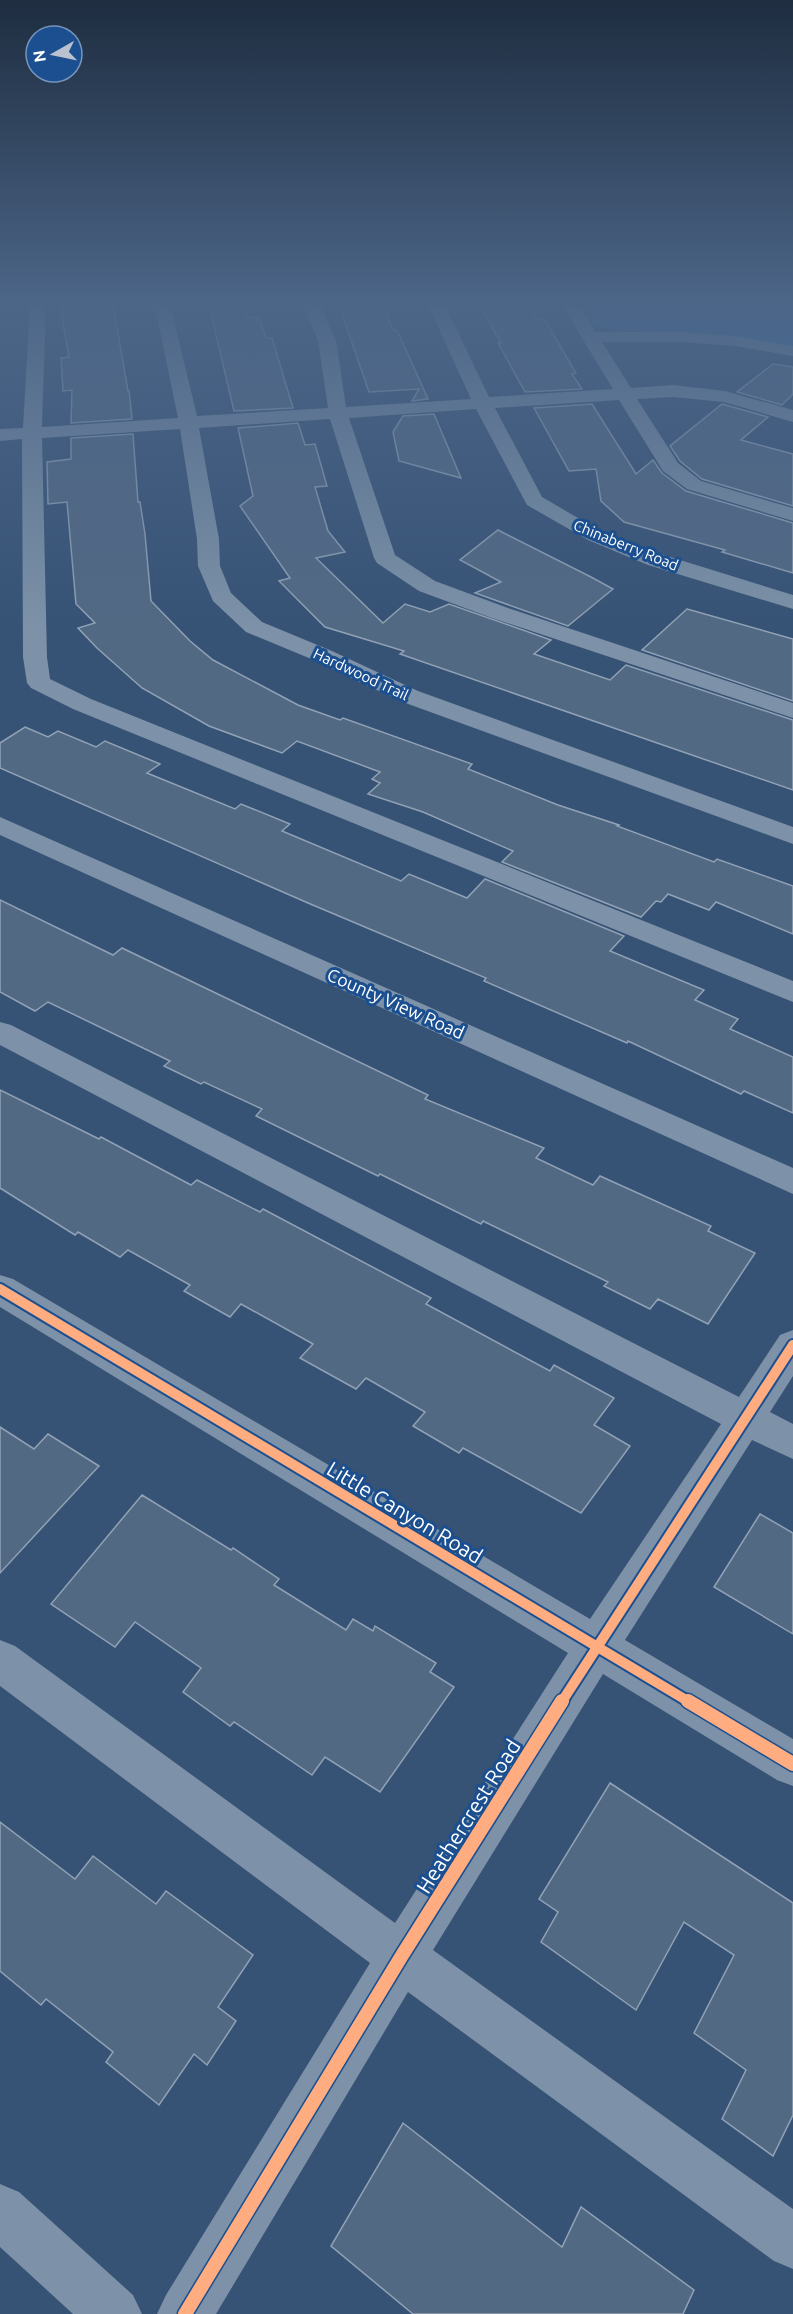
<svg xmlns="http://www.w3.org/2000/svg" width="793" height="2314" font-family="Ubuntu,sans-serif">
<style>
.green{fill:#2f66a5}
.building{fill:#526984;stroke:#92a2b6;stroke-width:1.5}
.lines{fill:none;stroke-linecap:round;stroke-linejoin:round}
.minor{fill:#7d92a8;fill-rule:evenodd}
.cycleway-far1-casing{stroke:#1b4f8f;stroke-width:14}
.cycleway-casing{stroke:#1b4f8f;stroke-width:17}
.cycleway-far1{stroke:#ffac80;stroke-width:10}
.cycleway{stroke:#ffac80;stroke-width:14}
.labels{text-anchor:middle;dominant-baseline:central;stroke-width:6;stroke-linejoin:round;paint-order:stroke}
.far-street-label{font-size:15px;fill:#fff;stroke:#1b4f8f}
.street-label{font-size:18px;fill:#fff;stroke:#1b4f8f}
.near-street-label{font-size:21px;fill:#fff;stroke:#1b4f8f}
</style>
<rect width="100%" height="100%" fill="#365274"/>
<path class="green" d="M 569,305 L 793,305 L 793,346 L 711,333 L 607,329 L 582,321 Z"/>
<g class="building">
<path d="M 113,305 L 128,391 L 129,391 L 132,419 L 71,423 L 72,390 L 63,391 L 61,358 L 69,357 L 61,313 L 64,313 L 63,307 Z"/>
<path d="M 209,305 L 244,305 L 248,318 L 259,317 L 266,338 L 272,338 L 293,408 L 234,411 Z"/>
<path d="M 479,305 L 528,305 L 537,320 L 545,320 L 576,373 L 572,374 L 582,389 L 525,392 L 498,343 L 501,343 Z"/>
<path d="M 383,306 L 393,330 L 397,330 L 428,399 L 412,401 L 419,389 L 369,392 L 340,308 Z"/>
<path d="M 773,364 L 793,367 L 793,394 L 782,405 L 737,392 Z"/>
<path d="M 592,404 L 636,474 L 653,460 L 662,473 L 686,491 L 793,523 L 793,573 L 722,552 L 725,550 L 624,522 L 601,501 L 596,469 L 569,471 L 534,408 Z"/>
<path d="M 722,404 L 768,417 L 741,440 L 793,454 L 793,506 L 702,479 L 680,461 L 670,446 Z"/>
<path d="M 434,414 L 461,478 L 399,461 L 393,432 L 403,416 Z"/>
<path d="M 298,423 L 305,445 L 315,444 L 327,486 L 315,487 L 328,531 L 345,552 L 316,558 L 383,623 L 405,604 L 430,612 L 449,604 L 551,640 L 534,654 L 610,680 L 626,665 L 793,720 L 793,790 L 400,654 L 404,651 L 325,627 L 279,581 L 290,578 L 240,506 L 253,496 L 238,428 Z"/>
<path d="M 133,434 L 138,502 L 140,502 L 145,534 L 151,601 L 190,641 L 213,660 L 298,705 L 340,720 L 343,718 L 472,764 L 468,769 L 558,805 L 619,825 L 617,826 L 714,862 L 717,859 L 793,886 L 793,934 L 716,902 L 709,910 L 668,894 L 661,902 L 656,901 L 641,917 L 502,862 L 513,851 L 423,812 L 368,794 L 380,783 L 372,779 L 380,772 L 297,741 L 282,753 L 209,726 L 142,688 L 97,648 L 78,628 L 95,623 L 76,604 L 67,502 L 48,504 L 47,462 L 71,459 L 71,438 Z"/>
<path d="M 498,530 L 591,577 L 613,589 L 568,626 L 475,593 L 501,582 L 460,560 Z"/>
<path d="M 687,609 L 793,639 L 793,701 L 642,650 Z"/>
<path d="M 25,727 L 48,737 L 58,731 L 96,747 L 105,741 L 160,764 L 147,773 L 235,809 L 241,804 L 290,824 L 282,831 L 401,881 L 409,874 L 467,898 L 485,879 L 624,936 L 610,951 L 704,990 L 695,1000 L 738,1019 L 730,1029 L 793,1057 L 793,1113 L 744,1091 L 741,1094 L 628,1041 L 627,1043 L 484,981 L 486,978 L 308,903 L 0,768 L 0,743 Z"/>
<path d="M 0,900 L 113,955 L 122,948 L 428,1095 L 425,1099 L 544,1148 L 536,1158 L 593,1185 L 600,1176 L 711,1226 L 708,1231 L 755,1253 L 708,1324 L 658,1299 L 650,1309 L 604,1286 L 608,1282 L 483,1221 L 481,1224 L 380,1174 L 378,1176 L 256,1116 L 262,1109 L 204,1082 L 201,1084 L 164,1066 L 170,1061 L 48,1002 L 35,1011 L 0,992 Z"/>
<path d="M 0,1090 L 99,1139 L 101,1137 L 191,1185 L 197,1180 L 260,1212 L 263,1209 L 431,1298 L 426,1304 L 550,1371 L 554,1365 L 614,1398 L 594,1425 L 630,1446 L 581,1513 L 463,1448 L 459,1453 L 413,1426 L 425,1412 L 366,1378 L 356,1389 L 300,1358 L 313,1344 L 241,1304 L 230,1317 L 184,1291 L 190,1285 L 128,1250 L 120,1257 L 78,1232 L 75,1235 L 0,1188 Z"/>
<path d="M 0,1427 L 34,1449 L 48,1434 L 99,1466 L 0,1573 Z"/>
<path d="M 142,1495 L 231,1550 L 233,1548 L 279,1579 L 274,1585 L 346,1630 L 353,1619 L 373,1631 L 375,1626 L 436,1663 L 430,1672 L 454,1687 L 380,1792 L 325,1757 L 312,1775 L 234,1722 L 230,1726 L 183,1692 L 201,1668 L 135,1622 L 115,1647 L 51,1604 Z"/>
<path d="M 760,1514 L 793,1533 L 793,1634 L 714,1587 Z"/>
<path d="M 610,1783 L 793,1903 L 793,2115 L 773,2156 L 722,2119 L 746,2070 L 694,2033 L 734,1955 L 684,1922 L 636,2010 L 541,1942 L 558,1912 L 539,1899 Z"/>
<path d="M 0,1822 L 75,1879 L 93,1856 L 156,1904 L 166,1891 L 253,1955 L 218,2007 L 236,2021 L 207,2065 L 194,2054 L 159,2105 L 106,2062 L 113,2052 L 46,1999 L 41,2005 L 0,1971 Z"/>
<path d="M 403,2123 L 562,2247 L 581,2207 L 694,2290 L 683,2314 L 413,2314 L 331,2246 Z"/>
</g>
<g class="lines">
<g class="minor">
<path d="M 30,305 L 46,305 L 42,427 L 178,418 L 157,316 L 151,305 L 168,305 L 173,316 L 197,416 L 328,408 L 318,340 L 303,305 L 320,305 L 336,340 L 346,407 L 471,399 L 428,305 L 445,305 L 489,397 L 613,389 L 562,305 L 579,305 L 595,332 L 680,332 L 735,336 L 793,346 L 793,356 L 735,346 L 680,342 L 602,342 L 631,388 L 673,385 L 725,391 L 793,410 L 793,422 L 724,402 L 673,397 L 637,399 L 678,463 L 701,481 L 793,508 L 793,521 L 687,489 L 663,471 L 619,400 L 495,408 L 542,497 L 602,532 L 664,555 L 793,595 L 793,609 L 648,565 L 588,540 L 527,505 L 476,409 L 349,418 L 395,555 L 435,581 L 508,608 L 793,703 L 793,718 L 492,618 L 419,591 L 377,563 L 374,558 L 330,419 L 199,428 L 219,539 L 220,566 L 231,593 L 262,622 L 332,651 L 418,691 L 793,827 L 793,844 L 400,701 L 316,661 L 246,632 L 213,601 L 198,566 L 197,539 L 180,429 L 42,438 L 47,657 L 50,679 L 91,699 L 793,981 L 793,1002 L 73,709 L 31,688 L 27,683 L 23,657 L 22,439 L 0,441 L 0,429 L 23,428 Z"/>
<path d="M 0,817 L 793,1168 L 793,1194 L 0,835 Z"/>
<path d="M 0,1022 L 11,1025 L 739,1397 L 780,1335 L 793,1330 L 793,1376 L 770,1412 L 793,1424 L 793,1459 L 752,1440 L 625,1640 L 793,1739 L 793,1786 L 777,1780 L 603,1674 L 433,1950 L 793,2209 L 793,2269 L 774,2261 L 408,1992 L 216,2314 L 157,2314 L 166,2295 L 370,1963 L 0,1686 L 0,1640 L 15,1646 L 395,1923 L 568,1653 L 0,1307 L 0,1275 L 13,1279 L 590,1619 L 721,1424 L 0,1045 Z"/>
<path d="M 0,2184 L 19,2192 L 133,2295 L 142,2314 L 73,2314 L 0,2247 Z"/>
</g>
<g class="cycleway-far1-casing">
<g id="cycleway-far1">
<path d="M 0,1289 L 691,1703"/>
<path d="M 561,1703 L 793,1345"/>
</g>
</g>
<g class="cycleway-casing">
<g id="cycleway">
<path d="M 688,1701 L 793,1764"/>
<path d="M 185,2314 L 401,1957 L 562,1701"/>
</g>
</g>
<use href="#cycleway-far1" class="cycleway-far1"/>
<use href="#cycleway" class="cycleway"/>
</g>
<linearGradient id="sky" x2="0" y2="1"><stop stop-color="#1e2d40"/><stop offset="0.48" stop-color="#4c6688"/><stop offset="1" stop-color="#4c6688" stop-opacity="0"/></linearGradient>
<rect width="793" height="629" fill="url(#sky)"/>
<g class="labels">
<g class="far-street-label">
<text transform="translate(626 545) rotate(22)">Chinaberry Road</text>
<text transform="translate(361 674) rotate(25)">Hardwood Trail</text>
</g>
<g class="street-label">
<text transform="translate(396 1003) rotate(24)">County View Road</text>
</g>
<g class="near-street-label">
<text transform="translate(405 1512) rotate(31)">Little Canyon Road</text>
<text transform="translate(468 1816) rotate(-58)">Heathercrest Road</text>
</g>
</g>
<g transform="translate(54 54) rotate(261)"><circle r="28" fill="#1b4f8f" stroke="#7695bc" stroke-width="1.5"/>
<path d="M0-4.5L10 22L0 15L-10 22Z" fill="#b9c2ce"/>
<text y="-9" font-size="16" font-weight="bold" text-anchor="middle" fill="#ffffff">N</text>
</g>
</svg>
